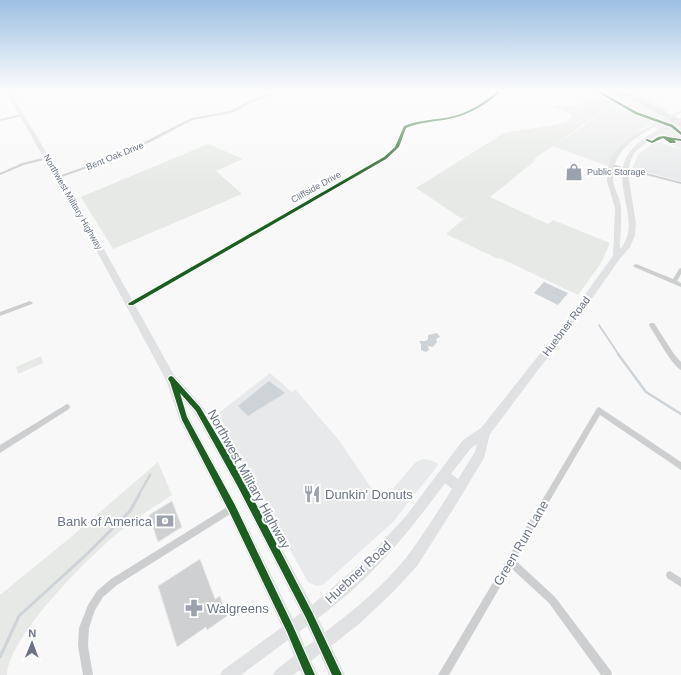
<svg xmlns="http://www.w3.org/2000/svg" width="681" height="675" font-family="Helvetica,sans-serif">
<style>
.built{fill:#e8e9ea}
.green{fill:#e6e9e5}
.water{fill:#ced3d8}
.lines{fill:none;stroke-linecap:round;stroke-linejoin:round}
.stream-far2{stroke:#ced3d8;stroke-width:2}
.stream-far1{stroke:#ced3d8;stroke-width:2.5}
.stream{stroke:#ced3d8;stroke-width:3}
.river{fill:#ced3d8;fill-rule:evenodd}
.building{fill:#cfd0d2;stroke:#e8e8e8}
.street{fill:#cdcecf;fill-rule:evenodd}
.primary{fill:#e0e1e2;fill-rule:evenodd}
.cycleway-casing{stroke:#fff;stroke-width:2}
.cycleway{fill:#1b5e20;fill-rule:evenodd}
.labels{text-anchor:middle;dominant-baseline:central;stroke-width:4;stroke-linejoin:round;paint-order:stroke}
.far-street-label{font-size:9px;fill:#6a7485;stroke:#fff}
.far-poi-label{font-size:9px;fill:#6a7485;stroke:#fff;text-anchor:start}
.street-label{font-size:11px;fill:#6a7485;stroke:#fff}
.near-street-label{font-size:13px;fill:#6a7485;stroke:#fff}
.near-poi-label{font-size:13px;fill:#6a7485;stroke:#fff;text-anchor:start}
</style>
<rect width="100%" height="100%" fill="#f8f8f8"/>
<g class="built">
<path d="M 612,104 L 651,124 L 621,143 L 613,153 L 608,166 L 552,146 L 588,123 Z"/>
<path d="M 655,141 L 681,149 L 681,181 L 632,169 L 638,155 Z"/>
<path d="M 270,373 L 292,392 L 295,389 L 338,439 L 381,502 L 416,462 L 423,459 L 430,460 L 439,464 L 393,522 L 324,584 L 317,586 L 308,582 L 216,415 Z"/>
</g>
<g class="green">
<path d="M 585,90 L 630,90 L 639,93 L 650,100 L 662,104 L 661,105 L 671,112 L 668,114 L 681,118 L 681,149 L 656,137 L 663,133 L 649,123 L 612,104 L 534,159 L 536,160 L 490,197 L 548,224 L 553,220 L 610,243 L 601,263 L 578,295 L 500,258 L 498,259 L 446,234 L 469,214 L 462,219 L 416,188 L 504,133 L 566,123 L 572,116 L 562,110 L 553,107 L 558,105 L 576,106 L 599,97 Z"/>
<path d="M 208,144 L 243,159 L 216,171 L 242,194 L 113,249 L 81,197 Z"/>
<path d="M 41,356 L 43,363 L 18,374 L 16,367 Z"/>
<path d="M 158,462 L 172,495 C 156,506 139,516 124,528 C 93,552 8,636 7,675 L 0,675 L 0,595 L 71,537 Z"/>
</g>
<g class="water">
<path d="M 544,282 L 568,293 L 558,305 L 534,293 Z"/>
<path d="M 437,333 L 440,337 L 436,339 L 437,342 L 433,347 L 428,346 L 429,350 L 426,352 L 421,350 L 421,344 L 419,341 L 426,341 L 428,339 L 428,335 Z"/>
<path d="M 269,381 L 285,393 L 248,416 L 238,406 Z"/>
</g>
<g class="lines">
<path class="stream-far2" d="M 599,325 L 619,355"/>
<g class="stream-far1">
<path d="M 618,354 L 646,392 L 681,414"/>
<path d="M 138,496 L 150,475"/>
</g>
<path class="stream" d="M 0,657 L 19,616 L 87,554 L 130,511 L 139,495"/>
<path class="river" d="M 605,90 C 629,88 660,110 681,121 L 681,126 L 636,101 Z"/>
</g>
<g class="building">
<path d="M 172,501 L 182,527 L 158,542 L 149,515 Z"/>
<path d="M 200,559 L 215,599 L 220,596 L 227,616 L 207,630 L 206,627 L 177,647 L 158,586 Z"/>
</g>
<g class="lines">
<g class="street">
<path d="M 18,90 L 24,90 L 9,93 L 7,92 Z"/>
<path d="M 281,90 L 284,90 L 253,102 L 232,113 L 193,120 L 127,154 L 59,178 L 56,177 L 125,152 L 191,118 L 230,111 L 251,100 Z"/>
<path d="M 499,90 L 502,90 C 488,104 469,115 449,119 C 434,122 420,122 406,128 L 399,147 L 386,159 L 133,305 L 129,305 L 128,304 L 129,303 L 384,157 L 395,147 L 404,126 C 419,120 434,120 450,117 C 469,113 485,102 499,90 Z"/>
<path d="M 22,114 L 24,115 L 23,116 L 0,121 L 0,119 Z"/>
<path d="M 47,157 L 48,157 L 48,159 L 24,165 L 0,175 L 0,173 L 22,163 Z"/>
<path d="M 611,164 L 681,182 L 681,184 L 611,166 Z"/>
<path d="M 636,264 L 673,279 L 679,269 L 681,268 L 681,274 L 677,281 L 681,283 L 681,287 L 634,267 L 633,266 L 634,265 Z"/>
<path d="M 30,301 L 33,303 L 32,304 L 0,316 L 0,312 Z"/>
<path d="M 650,323 L 654,323 L 674,354 L 681,362 L 681,370 C 671,364 657,337 650,327 L 649,325 Z"/>
<path d="M 67,404 L 69,405 L 70,407 L 69,409 L 0,453 L 0,445 Z"/>
<path d="M 599,407 L 681,462 L 681,470 L 600,415 L 515,560 L 555,597 L 611,671 L 612,675 L 601,675 L 549,603 L 511,568 L 449,675 L 438,675 L 597,408 Z"/>
<path d="M 232,504 L 235,505 L 236,508 L 235,511 L 117,585 L 103,597 L 95,610 L 89,628 L 88,646 L 93,675 L 83,675 L 78,646 L 79,628 L 88,605 L 97,591 L 111,579 Z"/>
<path d="M 670,571 L 681,578 L 681,587 L 667,578 L 666,575 L 667,572 Z"/>
</g>
<path class="primary" d="M 5,90 L 9,90 L 101,244 L 175,377 L 177,378 L 202,406 L 244,478 L 312,605 L 369,556 L 406,516 L 463,440 L 481,428 L 565,322 L 613,256 L 615,208 L 607,181 L 608,167 L 612,155 L 621,144 L 632,136 L 681,110 L 681,113 C 654,128 611,142 613,180 C 614,190 621,199 621,209 C 622,223 620,236 620,249 C 645,221 605,179 632,149 C 644,135 663,128 679,119 L 681,118 L 681,122 L 651,139 L 635,152 L 630,162 L 628,174 L 636,223 L 635,235 L 630,247 L 619,260 L 588,304 L 490,434 L 484,458 L 452,511 L 417,566 L 393,592 L 359,624 L 331,646 L 345,675 L 329,675 L 320,654 L 311,661 L 318,675 L 302,675 L 300,670 L 293,675 L 273,675 L 276,670 L 294,656 L 288,640 L 241,675 L 220,675 L 223,670 L 282,627 L 228,512 L 180,421 L 166,380 L 93,244 ZM 182,398 L 194,412 L 236,486 L 301,613 L 293,619 L 236,504 L 189,417 ZM 477,444 L 475,452 L 458,479 L 451,474 L 471,448 ZM 445,483 L 452,489 C 438,511 424,534 408,555 C 386,584 353,611 325,632 L 318,618 C 370,580 407,535 445,483 ZM 307,626 L 314,641 L 305,647 L 299,632 Z"/>
<g class="cycleway-casing">
<g id="cycleway">
<path d="M 499,90 L 502,90 C 488,104 469,115 449,119 C 434,122 420,122 406,128 L 399,147 L 386,159 L 133,305 L 129,305 L 128,304 L 129,303 L 384,157 L 395,147 L 404,126 C 419,120 434,120 450,117 C 469,113 485,102 499,90 Z"/>
<path d="M 594,90 L 597,90 L 637,112 L 673,125 L 681,132 L 681,135 L 671,127 L 635,114 Z"/>
<path d="M 664,136 L 668,137 L 681,139 L 681,141 L 674,140 L 676,142 L 675,143 L 670,143 L 663,138 L 652,143 L 645,140 L 647,139 L 652,141 L 658,137 Z"/>
<path d="M 171,376 L 173,377 L 200,407 L 243,479 L 312,612 L 342,675 L 332,675 L 306,618 L 237,485 L 196,411 L 180,393 L 187,417 L 235,505 L 293,626 L 315,675 L 305,675 L 287,632 L 229,511 L 182,420 L 170,382 L 168,379 L 169,377 Z"/>
</g>
</g>
<use href="#cycleway" class="cycleway"/>
</g>
<linearGradient id="sky" x2="0" y2="1"><stop stop-color="#9dc0e2"/><stop offset="0.49" stop-color="#fcfcfc"/><stop offset="1" stop-color="#fcfcfc" stop-opacity="0"/></linearGradient>
<rect width="681" height="184" fill="url(#sky)"/>
<defs>
<g id="shop-bare" transform="scale(1.38)"><path d="M-5-2.5h2.3a2.7 3.5 0 0 1 5.4 0H5L5.5 6h-11ZM-1.5-2.5h3a1.5 2.3 0 0 0-3 0Z" fill="#9ca2ad" stroke="#fff" stroke-width="2.5" paint-order="stroke"/></g>
<g id="restaurant-bare" transform="scale(1.38)"><path d="M-5-6h1v4h1v-4h1v4h1v-4h1v5L-1.5 .5V6h-2V.5L-5-1ZM5-6V6H3V1.5H1.5Q1.5-4 5-6Z" fill="#9ca2ad" stroke="#fff" stroke-width="2.5" paint-order="stroke"/></g>
<g id="bank-bare" transform="scale(1.38)"><path d="M-6-4H6V4H-6ZM0-2.3a2.3 2.3 0 1 0 0 4.6a2.3 2.3 0 1 0 0-4.6Z" fill="#9ca2ad" stroke="#fff" stroke-width="2.5" paint-order="stroke"/></g>
<g id="pharmacy-bare" transform="scale(1.38)"><path d="M-2-6h4v4h4v4h-4v4h-4v-4h-4v-4h4Z" fill="#9ca2ad" stroke="#fff" stroke-width="2.5" paint-order="stroke"/></g>
</defs>
<g fill-rule="evenodd">
<use href="#shop-bare" x="574" y="172"/>
<use href="#restaurant-bare" x="312" y="494"/>
<use href="#bank-bare" x="165" y="521"/>
<use href="#pharmacy-bare" x="194" y="608"/>
</g>
<g class="labels">
<g class="far-street-label">
<text transform="translate(115 156) rotate(-22)">Bent Oak Drive</text>
<text transform="translate(316 187) rotate(-29)">Cliffside Drive</text>
<text transform="translate(73 202) rotate(60)">Northwest Military Highway</text>
</g>
<g class="far-poi-label">
<text x="587" y="172">Public Storage</text>
</g>
<g class="street-label">
<text transform="translate(566 326) rotate(-53)">Huebner Road</text>
</g>
<g class="near-street-label">
<text transform="translate(249 479) rotate(61)">Northwest Military Highway</text>
<text transform="translate(521 543) rotate(-60)">Green Run Lane</text>
<text transform="translate(358 572) rotate(-43)">Huebner Road</text>
</g>
<g class="near-poi-label">
<text x="325" y="494">Dunkin' Donuts</text>
<text x="152" y="521" text-anchor="end">Bank of America</text>
<text x="207" y="608">Walgreens</text>
</g>
</g>
<g transform="translate(32 643) rotate(1)" stroke="#ffffff" stroke-width="3" paint-order="stroke">
<path d="M0-3L7 15L0 10L-7 15Z" fill="#6a7485"/>
<text y="-6" font-size="11" font-weight="bold" text-anchor="middle" fill="#6a7485">N</text>
</g>
</svg>
